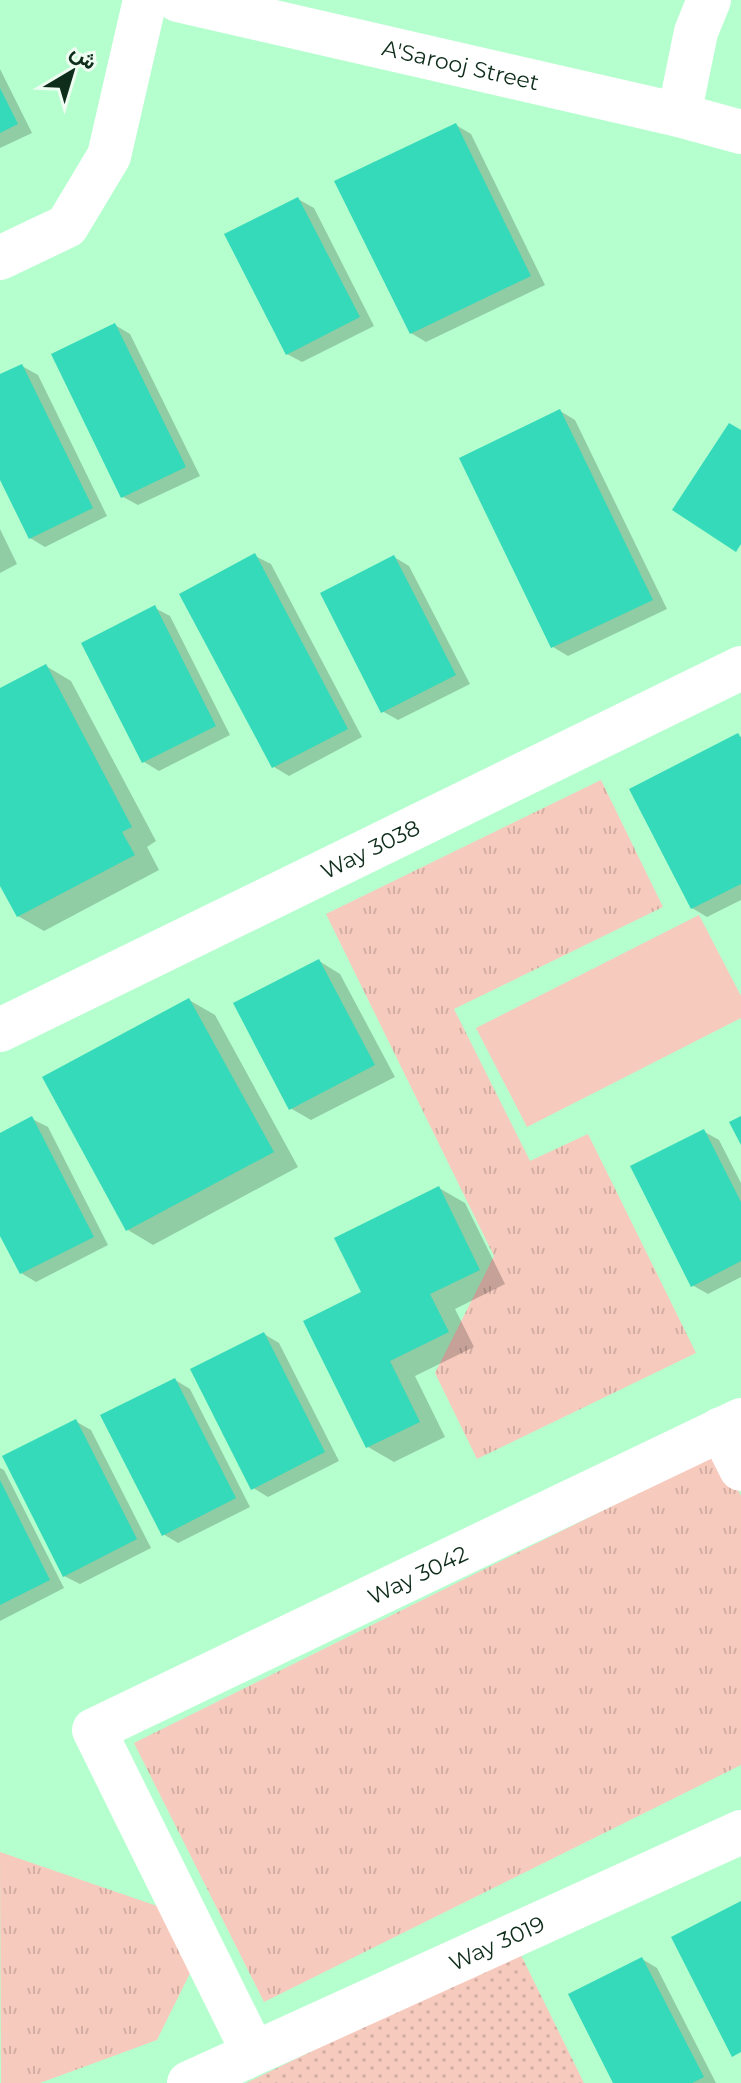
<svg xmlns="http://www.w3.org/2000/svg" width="741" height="2083" font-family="Montserrat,Vazirmatn,sans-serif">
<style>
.grass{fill:url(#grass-dots)}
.park{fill:url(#park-tufts)}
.garden{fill:#f7cabe}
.shadow{fill:#0003}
.building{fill:#34dab9}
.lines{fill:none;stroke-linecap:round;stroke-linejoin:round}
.street{stroke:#fff;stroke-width:44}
.secondary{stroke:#fff;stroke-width:44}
.labels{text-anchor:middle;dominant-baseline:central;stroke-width:6;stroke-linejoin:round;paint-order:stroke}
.street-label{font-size:22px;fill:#0f2d1b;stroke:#eefcf2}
</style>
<defs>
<pattern id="grass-dots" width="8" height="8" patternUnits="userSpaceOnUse" patternTransform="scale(2)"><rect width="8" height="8" fill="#f7cabe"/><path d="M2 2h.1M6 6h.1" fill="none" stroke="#d3aea3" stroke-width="1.8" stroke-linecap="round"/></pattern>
<pattern id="park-tufts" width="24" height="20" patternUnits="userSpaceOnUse" patternTransform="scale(2)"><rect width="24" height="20" fill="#f7cabe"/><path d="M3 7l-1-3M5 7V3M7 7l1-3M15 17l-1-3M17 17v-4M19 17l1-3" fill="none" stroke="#d3aea3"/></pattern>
</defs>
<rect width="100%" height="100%" fill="#b5ffce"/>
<path class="grass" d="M 519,1951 L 584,2083 L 246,2083 Z"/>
<g class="park">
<path d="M 601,780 L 663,907 L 454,1009 L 530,1161 L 588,1134 L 696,1353 L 477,1459 L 435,1373 L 494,1256 L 326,914 Z"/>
<path d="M 719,1453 L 741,1496 L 741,1765 L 264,2002 L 134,1743 Z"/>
<path d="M 0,1852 L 163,1908 L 194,1965 L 157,2040 L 40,2083 L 1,2083 Z"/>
</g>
<path class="garden" d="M 699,915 L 741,996 L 741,1018 L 527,1127 L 476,1028 Z"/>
<g class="shadow">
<path d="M 0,69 L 32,133 L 0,148 Z"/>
<path d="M 456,125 L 471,134 L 545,285 L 426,342 L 411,333 Z"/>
<path d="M 298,199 L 314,208 L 374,326 L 302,362 L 287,354 Z"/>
<path d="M 115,325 L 130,334 L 200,476 L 138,505 L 123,497 Z"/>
<path d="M 22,366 L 38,375 L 107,516 L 45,547 L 30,538 L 0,476 L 0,377 Z"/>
<path d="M 560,411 L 575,420 L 667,609 L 568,656 L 553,647 Z"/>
<path d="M 0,529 L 17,564 L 0,573 Z"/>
<path d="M 255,556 L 271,564 L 362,737 L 289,776 L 274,767 Z"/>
<path d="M 394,557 L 409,566 L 470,684 L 398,720 L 382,711 Z"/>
<path d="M 155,608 L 170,616 L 230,735 L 159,771 L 144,762 Z"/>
<path d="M 46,666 L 71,681 L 156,841 L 147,847 L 159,870 L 44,931 L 18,916 L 0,882 L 0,691 Z"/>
<path d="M 738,735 L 741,737 L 741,900 L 707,917 L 692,908 Z"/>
<path d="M 319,961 L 340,974 L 395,1077 L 311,1120 L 290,1108 Z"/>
<path d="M 189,1000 L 215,1015 L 298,1167 L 153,1245 L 128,1230 Z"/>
<path d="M 32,1119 L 48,1127 L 108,1245 L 36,1282 L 21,1273 L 0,1232 L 0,1135 Z"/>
<path d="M 703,1131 L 719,1140 L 741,1183 L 741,1277 L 708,1294 L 692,1285 Z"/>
<path d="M 439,1188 L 465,1203 L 505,1284 L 455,1309 L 474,1347 L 415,1376 L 445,1437 L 394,1462 L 368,1447 L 364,1293 Z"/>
<path d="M 264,1334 L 279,1343 L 339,1461 L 268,1497 L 253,1488 Z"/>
<path d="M 175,1380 L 190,1389 L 250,1507 L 178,1543 L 163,1534 Z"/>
<path d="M 75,1421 L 91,1430 L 151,1548 L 80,1584 L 64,1576 Z"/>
<path d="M 0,1468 L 4,1470 L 64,1588 L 0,1621 Z"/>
<path d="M 642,1959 L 657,1968 L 716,2083 L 615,2083 Z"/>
</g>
<g class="building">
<path d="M 0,88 L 18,124 L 0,133 Z"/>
<path d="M 456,123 L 531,276 L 410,334 L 334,181 Z"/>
<path d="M 298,197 L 360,317 L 286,355 L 224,234 Z"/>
<path d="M 115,323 L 186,467 L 121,498 L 51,354 Z"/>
<path d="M 22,364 L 93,508 L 29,539 L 0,480 L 0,374 Z"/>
<path d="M 560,409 L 653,600 L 551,648 L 459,458 Z"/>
<path d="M 729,423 L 741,430 L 741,544 L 736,552 L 672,510 Z"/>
<path d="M 255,553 L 348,729 L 272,768 L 179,594 Z"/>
<path d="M 394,555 L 456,675 L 381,713 L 320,593 Z"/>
<path d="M 155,605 L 216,726 L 142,763 L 81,643 Z"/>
<path d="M 46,664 L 132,827 L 122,832 L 135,855 L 17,917 L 0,886 L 0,688 Z"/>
<path d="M 738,733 L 741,738 L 741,884 L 691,909 L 629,789 Z"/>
<path d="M 319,959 L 375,1065 L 289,1110 L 233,1003 Z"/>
<path d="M 189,998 L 274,1152 L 126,1231 L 42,1077 Z"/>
<path d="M 32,1116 L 94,1237 L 20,1274 L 0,1236 L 0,1133 Z"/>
<path d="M 741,1116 L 741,1145 L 729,1122 Z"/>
<path d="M 704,1129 L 741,1202 L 741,1261 L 691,1287 L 630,1166 Z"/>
<path d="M 439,1186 L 480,1270 L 430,1294 L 449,1332 L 390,1361 L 420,1422 L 366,1448 L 303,1321 L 361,1292 L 334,1238 Z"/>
<path d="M 264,1332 L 325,1452 L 251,1490 L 190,1369 Z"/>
<path d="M 175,1378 L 236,1498 L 162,1536 L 100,1415 Z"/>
<path d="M 76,1419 L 137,1539 L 63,1577 L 2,1456 Z"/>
<path d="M 0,1480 L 50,1580 L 0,1605 Z"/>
<path d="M 741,1901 L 741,2052 L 732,2057 L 671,1937 Z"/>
<path d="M 642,1957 L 704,2077 L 692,2083 L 613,2083 L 568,1994 Z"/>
</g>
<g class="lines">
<g class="street">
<path d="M 679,115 L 696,32 L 709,0"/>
<path d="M 0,258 L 67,226 L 109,156 L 145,0"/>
<path id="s1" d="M 0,1030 L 741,668"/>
<path d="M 721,1429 L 741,1469"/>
<path id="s2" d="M 253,2052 L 94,1730 L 741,1420"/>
<path id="s3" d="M 189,2083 L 741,1832"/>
</g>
<path class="secondary" id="s4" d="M 178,0 L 679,115 L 741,132"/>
</g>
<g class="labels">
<g class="street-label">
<text stroke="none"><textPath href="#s4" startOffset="290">A'Sarooj Street</textPath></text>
<text stroke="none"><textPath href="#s1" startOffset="412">Way 3038</textPath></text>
<text stroke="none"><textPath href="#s2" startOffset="718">Way 3042</textPath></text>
<text stroke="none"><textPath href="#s3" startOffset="338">Way 3019</textPath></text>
</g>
</g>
<g transform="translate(72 72) rotate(38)" stroke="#eefcf2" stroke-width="6" paint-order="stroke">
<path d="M0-6L14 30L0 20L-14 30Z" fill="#0f2d1b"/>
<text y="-12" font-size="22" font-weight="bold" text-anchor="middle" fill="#0f2d1b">ش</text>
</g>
</svg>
